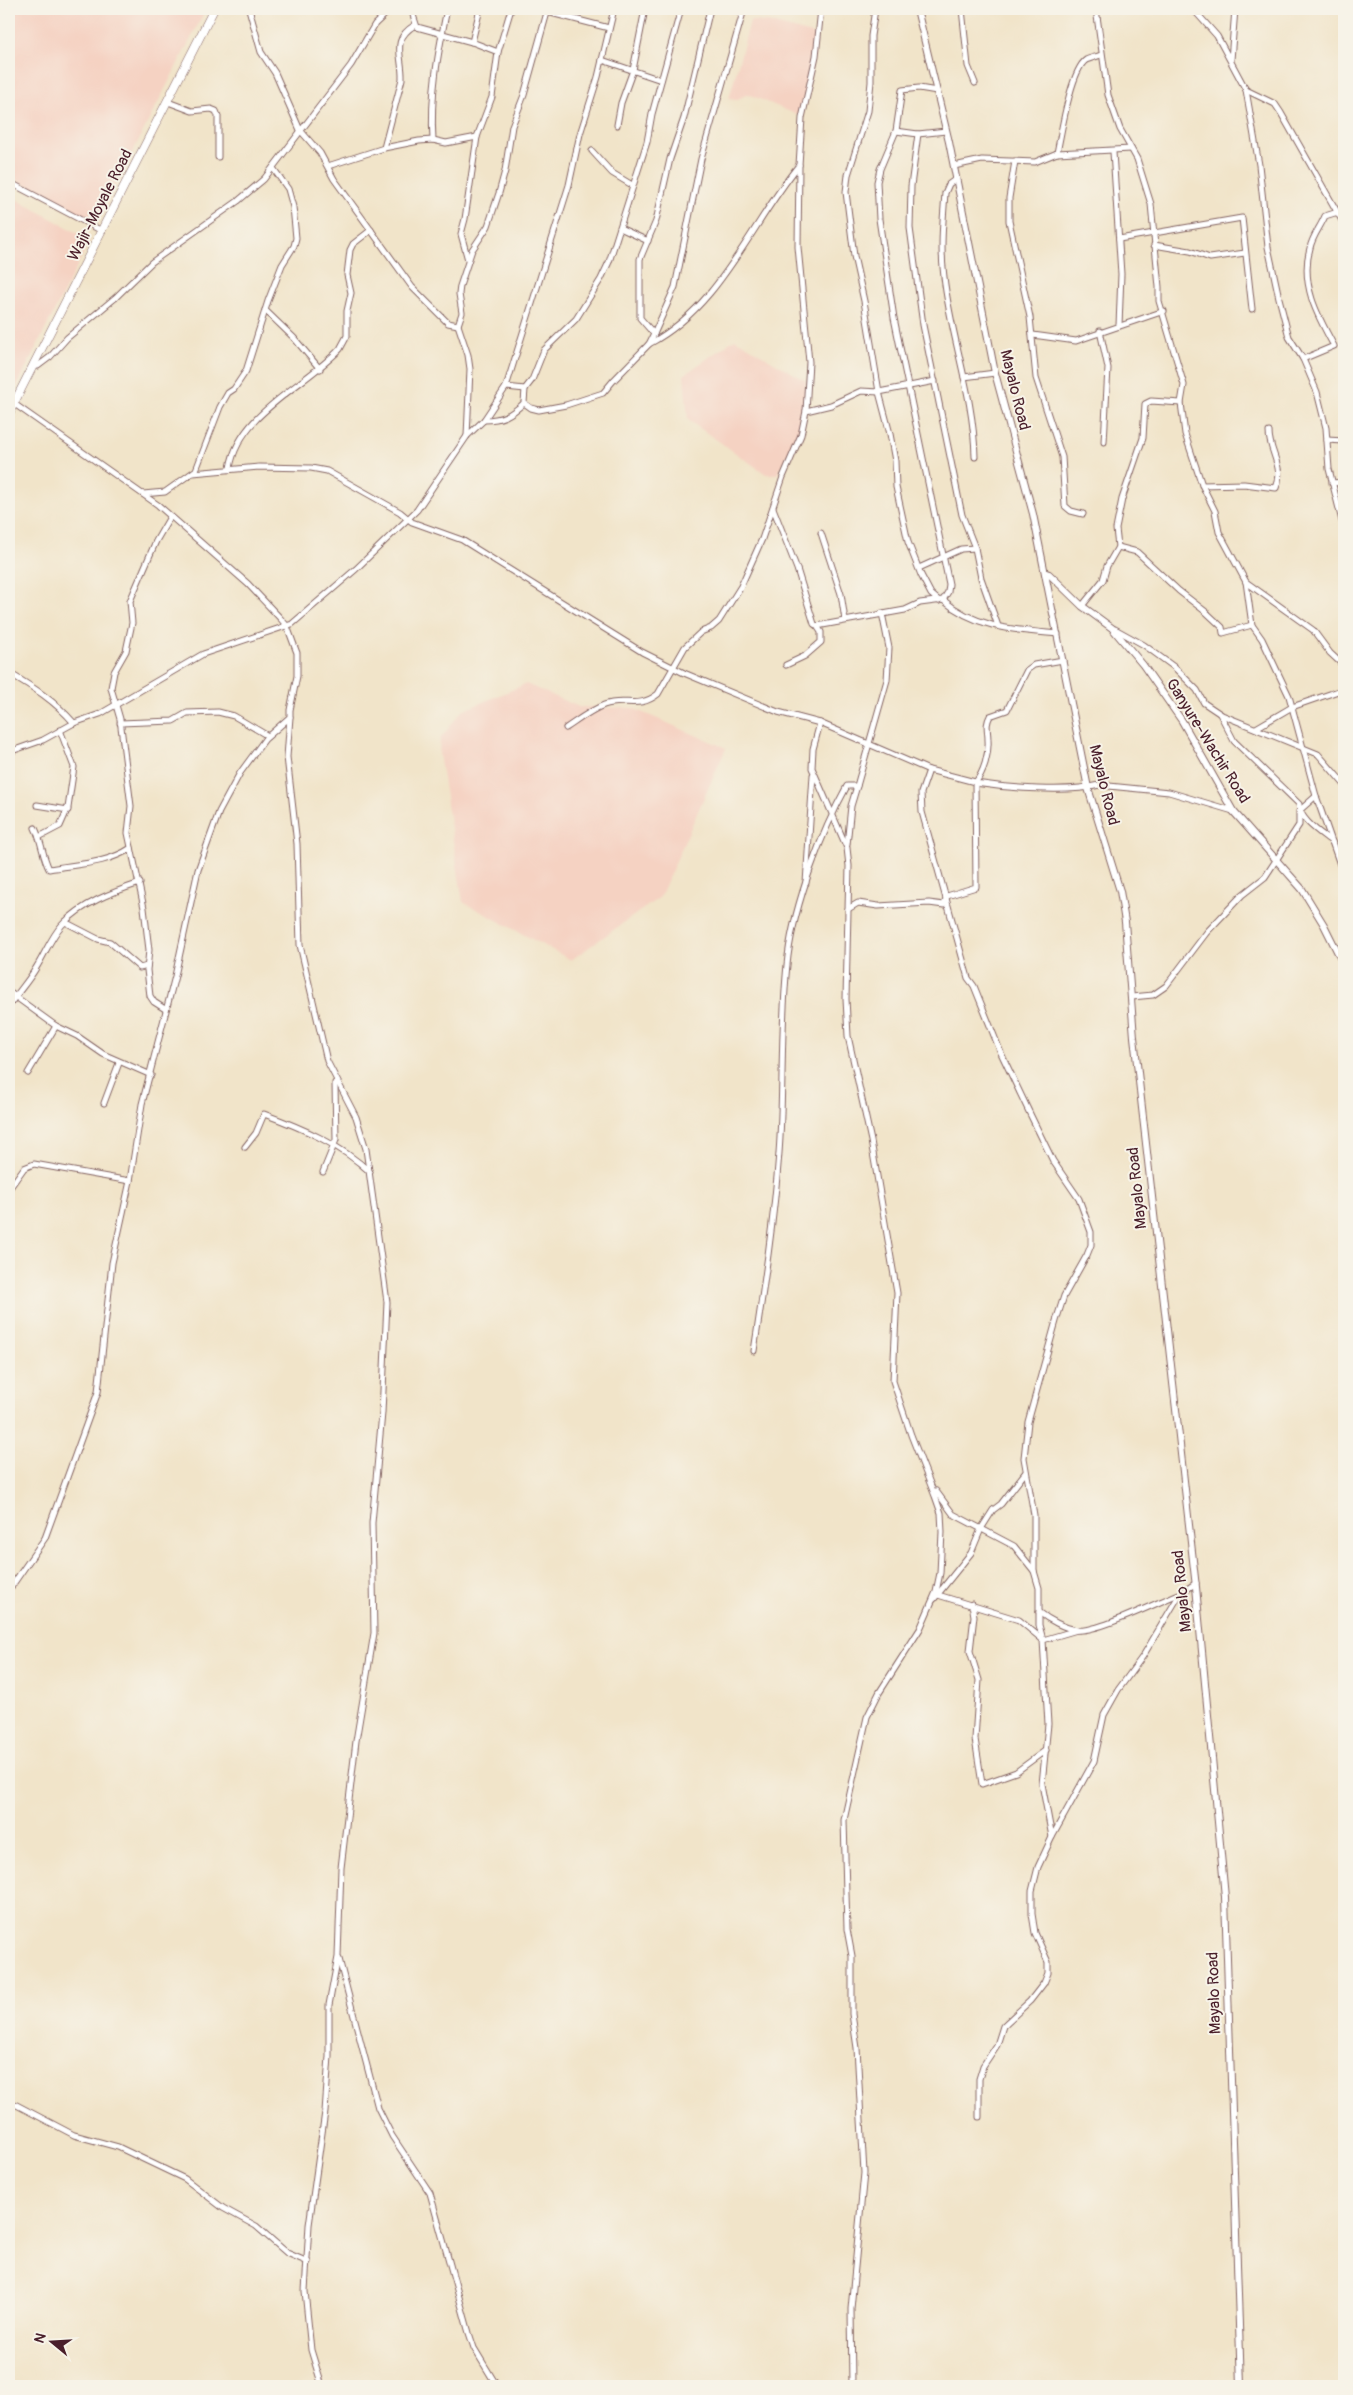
<svg xmlns="http://www.w3.org/2000/svg" width="1353" height="2395" font-family="Pangolin,sans-serif">
<style>
.built{fill:#f5d2c2}
.lines{fill:none;stroke-linecap:round;stroke-linejoin:round}
.minor-casing{stroke:#846462;stroke-width:7}
.tertiary-casing{stroke:#846462;stroke-width:8}
.secondary-casing{stroke:#846462;stroke-width:9}
.minor{stroke:#fff;stroke-width:5}
.tertiary{stroke:#fff;stroke-width:6}
.secondary{stroke:#fff;stroke-width:8}
.labels{text-anchor:middle;dominant-baseline:central;stroke-width:4;stroke-linejoin:round;paint-order:stroke}
.street-label{font-size:16px;fill:#4a1f2b;stroke:#f7f3e8}
</style>
<rect width="100%" height="100%" fill="#f7f3e8"/>
<filter id="ink" filterUnits="userSpaceOnUse"><feTurbulence type="fractalNoise" baseFrequency=".02" numOctaves="2"/><feDisplacementMap in="SourceGraphic" scale="10" xChannelSelector="R" yChannelSelector="G"/><feConvolveMatrix kernelMatrix="1 2 1 2 8 2 1 2 1" color-interpolation-filters="sRGB"/></filter>
<filter id="wash" filterUnits="userSpaceOnUse"><feTurbulence type="fractalNoise" baseFrequency=".0096" numOctaves="4" result="noise"/><feDisplacementMap in="SourceGraphic" scale="20" xChannelSelector="R" yChannelSelector="G"/><feGaussianBlur stdDeviation="1.12" result="paint"/><feColorMatrix in="noise" values="0 0 0 0 0 0 0 0 0 0 0 0 0 0 0 0 0 1.4 0 .05"/><feComposite in="paint" operator="in"/></filter>
<g filter="url(#wash)">
<rect width="100%" height="100%" fill="#f1e4c9"/>
<g class="built">
<path d="M 9,9 L 206,9 L 96,223 L 9,176 Z"/>
<path d="M 750,21 L 767,22 L 816,35 L 815,54 L 800,116 L 748,94 L 736,100 L 729,99 Z"/>
<path d="M 9,195 L 90,240 L 9,402 Z"/>
<path d="M 735,339 L 806,381 L 804,426 L 778,474 L 766,474 L 688,420 L 684,375 Z"/>
<path d="M 526,684 L 579,707 L 632,708 L 726,748 L 660,897 L 571,960 L 463,902 L 439,754 L 440,739 L 462,711 Z"/>
</g>
</g>
<g filter="url(#ink)">
<g class="lines">
<g class="minor-casing">
<g id="minor">
<path d="M 249,9 L 261,52 L 275,73 L 300,130 L 320,153 L 334,179 L 412,287 L 448,323 L 458,325"/>
<path d="M 411,9 L 417,27 L 472,42 L 498,52"/>
<path d="M 875,9 L 871,36 L 871,82 L 868,111 L 848,175 L 846,192 L 854,256 L 864,301 L 879,392 L 890,434 L 895,461 L 896,487 L 908,542 L 921,575 L 931,594 L 939,601"/>
<path d="M 962,9 L 968,66 L 975,83"/>
<path d="M 1096,9 L 1108,95 L 1120,129 L 1137,159 L 1151,204 L 1159,287 L 1159,301 L 1184,385 L 1181,403 L 1185,434 L 1202,485 L 1215,511 L 1219,532 L 1246,582 L 1252,625 L 1262,639 L 1289,696 L 1316,796 L 1344,876"/>
<path d="M 1193,9 L 1217,36 L 1246,90 L 1259,165 L 1268,247 L 1279,298 L 1289,337 L 1303,359 L 1317,392 L 1326,428 L 1329,469 L 1344,529"/>
<path d="M 547,12 L 609,28"/>
<path d="M 472,42 L 480,9"/>
<path d="M 602,60 L 661,80"/>
<path d="M 1231,60 L 1235,9"/>
<path d="M 1246,90 L 1275,104 L 1281,113 L 1344,224"/>
<path d="M 168,102 L 192,111 L 211,109 L 216,111 L 218,116 L 218,157"/>
<path d="M 617,125 L 621,103 L 633,70 L 645,9"/>
<path d="M 896,131 L 918,134 L 946,131"/>
<path d="M 918,134 L 911,186 L 910,228 L 923,325 L 962,515 L 975,548 L 981,578 L 998,626"/>
<path d="M 433,140 C 430,95 438,53 447,9"/>
<path d="M 384,148 L 402,79 C 403,56 390,40 415,25"/>
<path d="M 592,151 L 612,173 L 632,185"/>
<path d="M 1113,152 L 1121,274 L 1119,326"/>
<path d="M 1057,153 C 1061,134 1071,70 1086,60 C 1090,58 1096,57 1101,55"/>
<path d="M 1015,161 L 1009,198 L 1009,221 L 1030,317 L 1036,378 L 1062,457 L 1065,506 L 1071,511 L 1083,514"/>
<path d="M 328,166 L 384,148 L 419,141 L 433,140 L 446,143 L 477,137"/>
<path d="M 954,166 L 982,160 L 1035,162 L 1057,153 L 1131,149"/>
<path d="M 956,179 L 949,184 L 945,193 C 943,221 940,249 944,277 C 951,338 974,396 975,457"/>
<path d="M 9,182 L 102,231"/>
<path d="M 620,228 L 648,241"/>
<path d="M 1119,239 L 1242,218 L 1252,309"/>
<path d="M 1154,245 L 1190,251 L 1210,258 L 1245,253"/>
<path d="M 468,260 L 461,234 L 465,219 L 477,137 L 492,97 L 498,52 L 511,9"/>
<path d="M 265,310 L 294,338 L 320,369"/>
<path d="M 1100,331 L 1108,368 L 1104,442"/>
<path d="M 654,334 L 640,318 L 640,259 L 656,221 L 670,159 L 684,118 L 710,9"/>
<path d="M 1033,335 L 1076,341 L 1164,311"/>
<path d="M 649,344 C 721,306 750,225 799,165"/>
<path d="M 1303,359 L 1334,346 C 1317,315 1300,284 1310,248 C 1312,237 1321,226 1325,216 L 1338,212"/>
<path d="M 32,367 L 38,366 L 50,357 L 67,338 L 115,298 L 152,262 L 238,201 L 264,179 L 351,65 L 375,24 L 391,9"/>
<path d="M 964,377 L 995,373"/>
<path d="M 506,387 L 525,389 L 532,380 L 544,350 L 576,319 L 601,279 L 609,262 L 647,142 L 652,114 L 681,9"/>
<path d="M 524,403 L 525,389"/>
<path d="M 806,411 L 831,405 L 861,391 L 879,392 L 935,381"/>
<path d="M 484,420 C 502,420 511,415 524,403 L 531,408 L 539,410 L 566,405 L 603,393 L 613,381 L 649,344 L 654,334 L 675,287 L 701,159 L 744,9"/>
<path d="M 467,436 L 470,369 L 468,355 L 458,325 L 462,313 L 459,294 L 460,286 L 472,250 L 488,226 L 499,193 L 505,171 L 512,126 L 524,95 L 548,9"/>
<path d="M 1327,440 L 1344,441"/>
<path d="M 230,468 C 239,413 304,387 340,349 L 347,336 L 347,311 L 351,293 L 347,275 L 350,250 L 353,244 L 371,230"/>
<path d="M 193,473 L 259,467 L 311,468 L 327,471 L 400,512 L 412,522 L 462,540 L 642,652 L 684,673 L 778,712 L 820,723 L 929,770 L 975,782 L 976,887 L 947,896 L 944,905 L 929,903 L 878,906 L 858,903 L 848,909"/>
<path d="M 1332,483 L 1344,482"/>
<path d="M 1202,485 L 1244,484 L 1276,488 C 1285,468 1269,452 1269,432"/>
<path d="M 143,494 L 165,492 L 196,470 L 220,407 L 228,393 L 234,389 L 246,371 L 268,301 L 282,265 L 294,246 L 296,238 L 293,207 L 288,189 L 273,168"/>
<path d="M 773,508 L 797,569 L 814,624 L 817,626 L 905,610 L 920,603 L 943,600 L 948,592 L 949,584 L 894,318 L 879,219 L 877,182 L 880,169 L 896,131 L 902,90 L 919,88 L 937,91"/>
<path d="M 821,533 L 841,594 L 845,620"/>
<path d="M 1118,547 L 1137,552 L 1179,591 L 1206,612 L 1222,627 L 1223,633 L 1252,625"/>
<path d="M 919,568 L 961,549 L 975,548"/>
<path d="M 1246,582 L 1313,630 L 1330,653 L 1344,666"/>
<path d="M 943,600 C 977,629 1016,630 1058,634"/>
<path d="M 1082,606 L 1103,580 L 1107,566 L 1118,547 L 1116,529 L 1122,499 L 1143,438 L 1145,404 L 1151,401 L 1181,403"/>
<path d="M 1115,629 L 1144,645 L 1174,667 L 1197,690 L 1204,703 L 1222,715 L 1318,754 L 1344,784"/>
<path d="M 1063,660 L 1034,665 L 1027,670 L 1007,710 L 990,716 C 985,725 988,730 988,740 C 989,754 984,772 975,783 C 1007,788 1068,793 1099,785 L 1169,792 L 1233,811"/>
<path d="M 786,665 L 805,656 L 821,642 L 821,632 L 817,626"/>
<path d="M 9,673 C 33,687 55,701 74,723"/>
<path d="M 1220,714 L 1234,741 L 1299,804 C 1299,820 1321,833 1332,842"/>
<path d="M 290,717 L 287,757 L 297,844 L 300,945 L 327,1061 L 356,1117 L 366,1149 L 387,1302 L 382,1413 L 372,1523 L 374,1633 L 356,1741 L 341,1868 L 338,1957 L 329,2005 L 329,2056 L 325,2112 L 309,2225 L 305,2291 L 311,2350 L 322,2386"/>
<path d="M 120,723 L 173,721 L 187,713 L 218,712 L 234,716 L 268,736"/>
<path d="M 820,723 L 813,749 L 812,768 L 847,848 L 849,866 L 846,999 L 848,1036 L 871,1141 L 897,1293 L 893,1381 L 911,1435 L 935,1496 L 941,1513 L 942,1532 L 940,1573 L 936,1592 L 920,1629 L 879,1693 L 867,1717 L 844,1820 L 847,1929 L 852,1956 L 852,2014 L 857,2048 L 864,2173 L 851,2309 L 852,2386"/>
<path d="M 566,728 C 578,720 591,710 604,705 C 624,697 638,710 658,694 L 685,647 L 701,632 L 711,628 L 719,621 L 741,586 L 762,539 L 783,477 L 801,435 L 806,411 L 809,362 L 798,247 L 799,165 L 802,118 L 816,56 L 821,9"/>
<path d="M 1256,728 L 1292,707 L 1344,689"/>
<path d="M 9,752 L 43,740 L 74,723 L 100,714 L 203,654 L 292,624 L 356,569 L 417,510 L 467,436 L 484,420 L 506,387 L 569,185 L 580,134 L 598,77 L 614,9"/>
<path d="M 929,770 L 921,793 L 922,812 L 968,978 L 974,986 L 1001,1053 L 1031,1116 L 1053,1161 L 1079,1199 L 1091,1232 L 1091,1245 L 1087,1255 L 1064,1296 L 1056,1321 L 1028,1422 L 1024,1458 L 1034,1515 L 1034,1571 L 1039,1588 L 1039,1625 L 1043,1640 L 1048,1724 L 1042,1784 L 1052,1837 L 1038,1867 L 1032,1891 L 1032,1914 L 1035,1933 L 1048,1962 L 1048,1973 L 1044,1983 L 1030,2001 L 1003,2026 L 997,2045 L 983,2066 L 979,2079 L 979,2117"/>
<path d="M 37,805 L 68,810"/>
<path d="M 35,828 C 42,842 42,855 49,869 C 77,864 107,864 131,848"/>
<path d="M 39,837 L 60,826 L 68,808 L 74,767 L 60,730"/>
<path d="M 847,845 L 851,806 L 857,786"/>
<path d="M 806,883 L 813,775"/>
<path d="M 65,922 L 98,939 L 110,942 L 140,968 L 147,966"/>
<path d="M 9,992 L 56,1026 L 77,1036 L 103,1054 L 151,1075"/>
<path d="M 1132,997 L 1153,995 L 1166,986 L 1207,932 L 1242,895 L 1265,877 L 1299,825 L 1299,811 L 1316,796"/>
<path d="M 9,1006 C 17,993 28,982 36,968 C 45,954 51,937 62,925 C 82,903 113,892 140,883"/>
<path d="M 165,1009 L 154,1002 L 150,996 L 147,970 L 149,950 L 144,908 L 128,833 L 131,806 L 120,719 L 111,688 L 114,672 L 126,651 L 132,623 L 130,601 L 156,541 L 170,517"/>
<path d="M 28,1073 L 56,1026"/>
<path d="M 104,1103 L 119,1063"/>
<path d="M 245,1147 L 256,1133 L 264,1114 C 302,1128 340,1144 370,1172"/>
<path d="M 323,1172 L 336,1140 L 335,1083"/>
<path d="M 9,1189 L 24,1168 L 34,1164 L 130,1181"/>
<path d="M 754,1351 C 764,1285 774,1219 779,1153 C 784,1088 780,1021 788,956 C 795,903 821,833 847,786 L 857,786 L 887,680 L 889,648 L 882,613"/>
<path d="M 936,1491 L 953,1514 L 1014,1546 L 1034,1571"/>
<path d="M 9,1590 L 45,1538 L 98,1392 L 112,1263 L 130,1181 L 142,1104 L 175,976 L 198,870 L 219,812 L 240,773 L 265,739 L 290,717 L 290,710 L 297,676 L 297,653 L 287,626 L 280,618 L 248,584 L 158,505 L 13,403"/>
<path d="M 938,1595 L 1019,1620 L 1043,1640 L 1077,1630"/>
<path d="M 934,1599 L 971,1553 L 981,1529 L 993,1510 L 1001,1504 L 1025,1473"/>
<path d="M 972,1604 L 974,1616 L 970,1651 L 979,1680 L 975,1739 L 982,1784 L 1016,1772 L 1046,1750"/>
<path d="M 1039,1612 C 1049,1620 1064,1628 1077,1630 C 1096,1633 1158,1602 1179,1594"/>
<path d="M 1052,1837 L 1094,1761 L 1104,1715 L 1118,1690 L 1143,1656 L 1180,1594 L 1196,1583"/>
<path d="M 339,1959 L 378,2108 L 392,2136 L 430,2193 L 469,2333 L 474,2348 L 497,2386"/>
<path d="M 9,2101 L 74,2135 L 118,2147 L 185,2179 L 223,2208 L 256,2226 L 287,2253 L 308,2262"/>
</g>
</g>
<g class="tertiary-casing">
<g id="tertiary">
<path d="M 917,9 L 949,142 L 995,373 L 1033,514 L 1088,788 L 1120,891 L 1125,922 L 1134,1037 L 1196,1587 L 1225,1897 L 1241,2386"/>
<path d="M 1045,573 L 1049,574 L 1082,606 L 1112,628 L 1143,665 L 1182,721 L 1233,811 L 1302,889 L 1324,925 L 1344,965"/>
</g>
</g>
<g class="secondary-casing">
<path id="secondary" d="M 9,413 L 214,9"/>
</g>
<use href="#minor" class="minor"/>
<use href="#tertiary" class="tertiary"/>
<use href="#secondary" class="secondary"/>
</g>
</g>
<g class="labels">
<g class="street-label">
<text transform="translate(100 205) rotate(-63)">Wajir-Moyale Road</text>
<text transform="translate(1015 390) rotate(76)">Mayalo Road</text>
<text transform="translate(1208 741) rotate(58)">Ganyure-Wachir Road</text>
<text transform="translate(1104 785) rotate(76)">Mayalo Road</text>
<text transform="translate(1137 1188) rotate(-96)">Mayalo Road</text>
<text transform="translate(1182 1591) rotate(-96)">Mayalo Road</text>
<text transform="translate(1214 1993) rotate(-92)">Mayalo Road</text>
</g>
</g>
<rect width="1353" height="2395" fill="none" stroke="#f7f3e8" stroke-width="30"/>
<g transform="translate(52 2342) rotate(288)" stroke="#f7f3e8" stroke-width="4" paint-order="stroke">
<path d="M0-4L9 19L0 12L-9 19Z" fill="#4a1f2b"/>
<text y="-8" font-size="14" font-weight="bold" text-anchor="middle" fill="#4a1f2b">N</text>
</g>
</svg>
